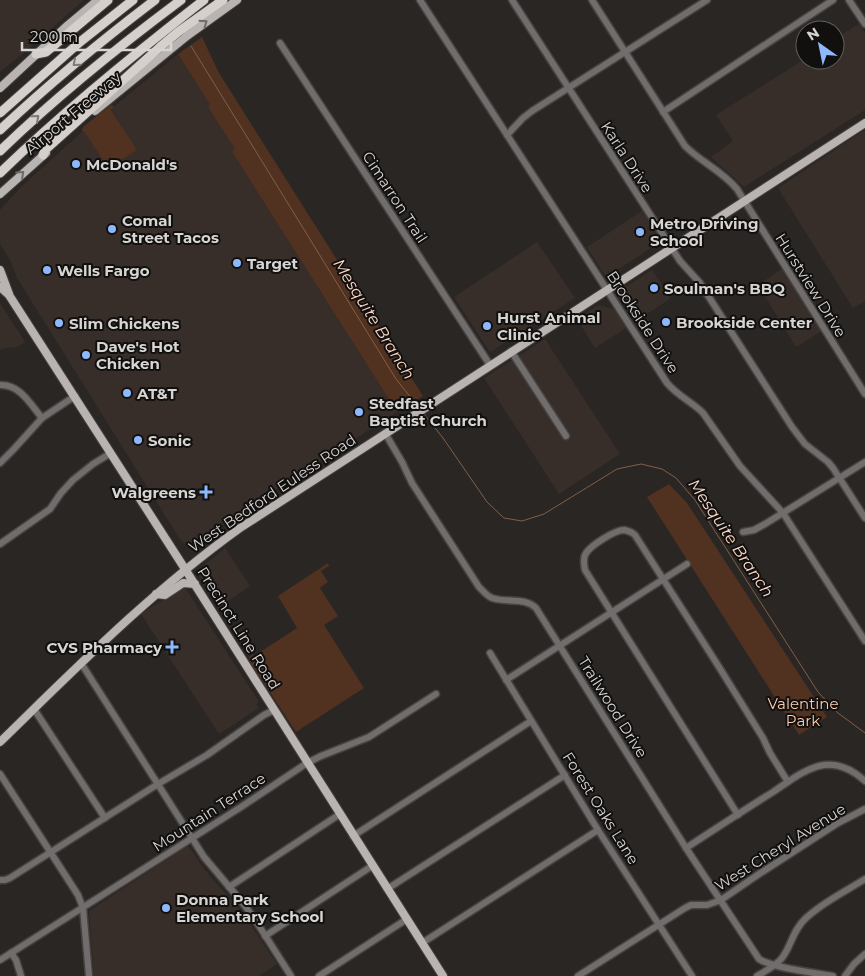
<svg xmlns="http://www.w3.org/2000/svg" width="865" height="976" font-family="Montserrat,sans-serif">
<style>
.built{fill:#382e29}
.green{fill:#513120}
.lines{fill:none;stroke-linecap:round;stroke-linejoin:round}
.stream{stroke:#825f48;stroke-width:1}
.minor-casing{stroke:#464240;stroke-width:9}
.major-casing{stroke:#464240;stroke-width:10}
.highway-casing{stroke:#464240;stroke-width:11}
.minor{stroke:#706d6c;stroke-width:6}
.major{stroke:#b9b4b2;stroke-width:8}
.highway{stroke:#d6d0cd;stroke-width:9}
.oneway{stroke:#6d6a69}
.oneway2{stroke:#7d7a78}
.poi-dot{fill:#8db9fc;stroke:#11100f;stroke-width:2}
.labels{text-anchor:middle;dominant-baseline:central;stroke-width:4;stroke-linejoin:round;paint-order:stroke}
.street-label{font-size:15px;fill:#d7d5d3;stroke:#11100f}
.poi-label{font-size:15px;font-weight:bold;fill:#d7d5d3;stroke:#11100f;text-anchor:start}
.park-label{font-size:15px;fill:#fecbb0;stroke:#11100f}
.water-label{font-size:16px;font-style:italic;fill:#fddac8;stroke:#11100f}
</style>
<rect width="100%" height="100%" fill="#2a2624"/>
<g class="built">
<path d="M 0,0 L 84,0 L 21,55 L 0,72 Z"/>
<path d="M 859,24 L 865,33 L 865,110 L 744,187 L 711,157 L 733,141 L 716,115 L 805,59 L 805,60 L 835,60 L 835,39 Z"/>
<path d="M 178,54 L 210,105 L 208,107 L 236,150 L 232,152 L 397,412 L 187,546 L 181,541 L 17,278 L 11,262 L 0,244 L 0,210 L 21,187 L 84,130 L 136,150 L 111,109 Z"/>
<path d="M 865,130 L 865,301 L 853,308 L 778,188 Z"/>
<path d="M 642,211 L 662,241 L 606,277 L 587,247 Z"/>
<path d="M 537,242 L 575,298 L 490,352 L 454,297 Z"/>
<path d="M 782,269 L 822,331 L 796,347 L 758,285 Z"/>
<path d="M 652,270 L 671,298 L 635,322 L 616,293 Z"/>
<path d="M 0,303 L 25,342 L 15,348 L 11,347 L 0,350 Z"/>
<path d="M 598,305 L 614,309 L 626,328 L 595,348 L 577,319 Z"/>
<path d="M 545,339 L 620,454 L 559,494 L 484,378 Z"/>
<path d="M 225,548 L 250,586 L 219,607 L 197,571 Z"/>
<path d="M 180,589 L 186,589 L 259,702 L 256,704 L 259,708 L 219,734 L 141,614 Z"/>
<path d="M 188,846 L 204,869 L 235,904 L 250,924 L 277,964 L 259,976 L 94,976 L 89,911 Z"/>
</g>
<g class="green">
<path d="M 202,37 L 219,73 L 423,396 L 397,412 L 232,152 L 235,149 L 208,107 L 210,105 L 178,54 Z"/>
<path d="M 111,105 L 114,106 L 111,110 L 137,150 L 108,168 L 84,131 L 82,132 L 82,130 L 83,127 Z"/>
<path d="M 669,484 L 687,503 L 827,717 L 799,735 L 647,497 Z"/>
<path d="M 328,563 L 329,566 L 321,571 L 328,582 L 320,588 L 338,616 L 324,625 L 364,688 L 296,732 L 250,662 L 249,657 L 253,654 L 254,656 L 297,628 L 278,596 Z"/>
</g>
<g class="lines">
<g class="stream">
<path d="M 191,46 L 396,379 L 420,409"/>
<path d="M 424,414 L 443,438 L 487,502 L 504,518 L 522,521 L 544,514 L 617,469 L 641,464 L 662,469 L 676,478 L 695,500 L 818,692 L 838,713 L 865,733"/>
</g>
<g class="minor-casing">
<g id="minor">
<path d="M 420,0 L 667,383 C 678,396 692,402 703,413 L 740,466 L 783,513 L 865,641"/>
<path d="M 512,0 L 680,261 L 700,283 L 792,427 L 805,444 L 828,462 L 833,468 L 865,518"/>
<path d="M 592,0 L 685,146 C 701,162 722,171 737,189 L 865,394"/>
<path d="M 849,0 L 865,24"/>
<path d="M 280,43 L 490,365"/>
<path d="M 663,112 L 833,0"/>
<path d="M 507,135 L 523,118 L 532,111 L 707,0"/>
<path d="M 511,351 L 566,436"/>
<path d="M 0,385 C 20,384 31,405 42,418"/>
<path d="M 385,433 L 402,462 L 412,483 L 479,587 C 483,591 487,596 492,598 C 507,603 525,597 536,608 L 686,848 L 759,959 C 772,968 816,973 833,976"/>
<path d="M 0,463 L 13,450 L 42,418 L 75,396"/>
<path d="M 743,532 L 754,530 L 765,524 L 865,462"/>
<path d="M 0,544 L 50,509 L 61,493 L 73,480 L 93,464 L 111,453"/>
<path d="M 490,653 L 598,830 L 692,976"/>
<path d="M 81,663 L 204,857 L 242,902 L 254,918 L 291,976"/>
<path d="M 506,680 L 687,564"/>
<path d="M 34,709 L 105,818"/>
<path d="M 0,774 L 78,895 L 83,908 L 89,976"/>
<path d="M 738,815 L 585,570 C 584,565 583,560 585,555 C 589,546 615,530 624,530 C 629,531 632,532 635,535 L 719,667 L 763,738 L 770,753 L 788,782"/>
<path d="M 353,836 L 531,721"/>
<path d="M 686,848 C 715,829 744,810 773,792 C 788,782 805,768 824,765 C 839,763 854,771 865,781"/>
<path d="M 0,880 L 5,880 L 10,878 L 158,784 L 207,755 L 264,715 L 274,710"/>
<path d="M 229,887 L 340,814"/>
<path d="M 387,889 L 565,775"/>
<path d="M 265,936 L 372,866"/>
<path d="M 422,943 L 598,830"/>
<path d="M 11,953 L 16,960 L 21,976"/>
<path d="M 0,960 L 241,807 L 307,763 L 321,756 L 369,737 L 436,694"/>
<path d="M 319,976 L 407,919"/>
<path d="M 578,976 L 685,908 L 691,905 L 707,905 L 721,900 L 759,874 L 838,823 L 865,809"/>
<path d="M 757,976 C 765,971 776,966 782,958 C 792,945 792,931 806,918 C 823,902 846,891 865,879"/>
<path d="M 845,976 L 854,964 L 865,954"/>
</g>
</g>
<g class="major-casing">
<g id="major">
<path d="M 0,88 L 68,25 L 98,0"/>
<path d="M 95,111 L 187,36 L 237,0"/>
<path d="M 0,194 L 46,153"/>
<path d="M 0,270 L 9,294"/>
<path d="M 0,287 L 9,295 L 185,569 L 443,976"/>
<path d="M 156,594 L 165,595 L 183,583 L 195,584"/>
<path d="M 0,742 C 77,667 152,591 240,528 L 865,123"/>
</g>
</g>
<g class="highway-casing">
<g id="highway">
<path d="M 36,54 L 46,52 L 108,0"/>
<path d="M 0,113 L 80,42 L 133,0"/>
<path d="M 0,130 C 49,84 101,41 155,0"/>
<path d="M 0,151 C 56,97 118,47 181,0"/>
<path d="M 43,155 L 45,150 L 160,47 L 178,32 L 223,0"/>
<path d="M 0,173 C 64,111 133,55 204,0"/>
</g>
</g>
<use href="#minor" class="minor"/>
<use href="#major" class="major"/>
<use href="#highway" class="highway"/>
</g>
<defs><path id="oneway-chevron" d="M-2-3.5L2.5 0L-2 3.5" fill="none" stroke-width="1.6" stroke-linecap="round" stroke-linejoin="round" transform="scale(1.25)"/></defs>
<g class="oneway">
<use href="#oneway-chevron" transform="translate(204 23) rotate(-35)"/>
<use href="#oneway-chevron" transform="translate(21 174) rotate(-42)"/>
</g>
<g class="oneway2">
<use href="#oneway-chevron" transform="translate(76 63) rotate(140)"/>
<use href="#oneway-chevron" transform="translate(36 118) rotate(-41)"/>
</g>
<g class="poi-dot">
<circle cx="76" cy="164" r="5"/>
<circle cx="112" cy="229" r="5"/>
<circle cx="640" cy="232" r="5"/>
<circle cx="237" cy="263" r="5"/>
<circle cx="47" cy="270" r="5"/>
<circle cx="654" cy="288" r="5"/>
<circle cx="666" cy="322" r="5"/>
<circle cx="59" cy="323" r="5"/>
<circle cx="487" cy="326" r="5"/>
<circle cx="86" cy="355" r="5"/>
<circle cx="127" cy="393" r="5"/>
<circle cx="359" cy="412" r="5"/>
<circle cx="138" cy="440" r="5"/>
<path d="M203.5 484.5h5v5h5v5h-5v5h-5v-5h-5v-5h5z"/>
<path d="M169.5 639.5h5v5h5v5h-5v5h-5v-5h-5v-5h5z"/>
<circle cx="166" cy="908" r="5"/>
</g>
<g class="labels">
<g class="street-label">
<text transform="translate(73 113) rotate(-40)">Airport Freeway</text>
<text transform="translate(627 157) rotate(57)">Karla Drive</text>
<text transform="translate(395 197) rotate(57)">Cimarron Trail</text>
<text transform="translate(811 285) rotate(58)">Hurstview Drive</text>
<text transform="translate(643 322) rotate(57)">Brookside Drive</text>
<text transform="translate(272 493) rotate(-34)">West Bedford Euless Road</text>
<text transform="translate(239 628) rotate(58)">Precinct Line Road</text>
<text transform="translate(613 707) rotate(58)">Trailwood Drive</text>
<text transform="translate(601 808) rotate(58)">Forest Oaks Lane</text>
<text transform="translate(209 812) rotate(-33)">Mountain Terrace</text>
<text transform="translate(780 847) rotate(-32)">West Cheryl Avenue</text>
</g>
<g class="poi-label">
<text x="86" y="164">McDonald's</text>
<text x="122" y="220">Comal<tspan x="122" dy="17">Street Tacos</tspan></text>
<text x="650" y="223">Metro Driving<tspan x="650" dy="17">School</tspan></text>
<text x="247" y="263">Target</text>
<text x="57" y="270">Wells Fargo</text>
<text x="664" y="288">Soulman's BBQ</text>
<text x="497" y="317">Hurst Animal<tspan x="497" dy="17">Clinic</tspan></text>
<text x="676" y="322">Brookside Center</text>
<text x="69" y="323">Slim Chickens</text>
<text x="96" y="346">Dave's Hot<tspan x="96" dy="17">Chicken</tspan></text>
<text x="137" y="393">AT&amp;T</text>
<text x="369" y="403">Stedfast<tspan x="369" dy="17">Baptist Church</tspan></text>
<text x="148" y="440">Sonic</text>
<text x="196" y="492" text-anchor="end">Walgreens</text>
<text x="162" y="647" text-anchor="end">CVS Pharmacy</text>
<text x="176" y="899">Donna Park<tspan x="176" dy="17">Elementary School</tspan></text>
</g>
<g class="park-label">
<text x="803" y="703">Valentine<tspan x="803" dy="17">Park</tspan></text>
</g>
<g class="water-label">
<text transform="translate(374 319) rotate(58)">Mesquite Branch</text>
<text transform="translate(731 538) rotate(56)">Mesquite Branch</text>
</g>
</g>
<g transform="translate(820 45) rotate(327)"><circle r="24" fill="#11100f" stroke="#605f5d"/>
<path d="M0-4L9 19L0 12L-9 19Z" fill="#8db9fc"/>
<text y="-8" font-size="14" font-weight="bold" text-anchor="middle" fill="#d7d5d3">N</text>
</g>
<path d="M22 42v8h149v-8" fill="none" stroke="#d7d5d3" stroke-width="2.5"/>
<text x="30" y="42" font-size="15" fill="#d7d5d3" stroke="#11100f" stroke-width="4" paint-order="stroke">200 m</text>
</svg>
